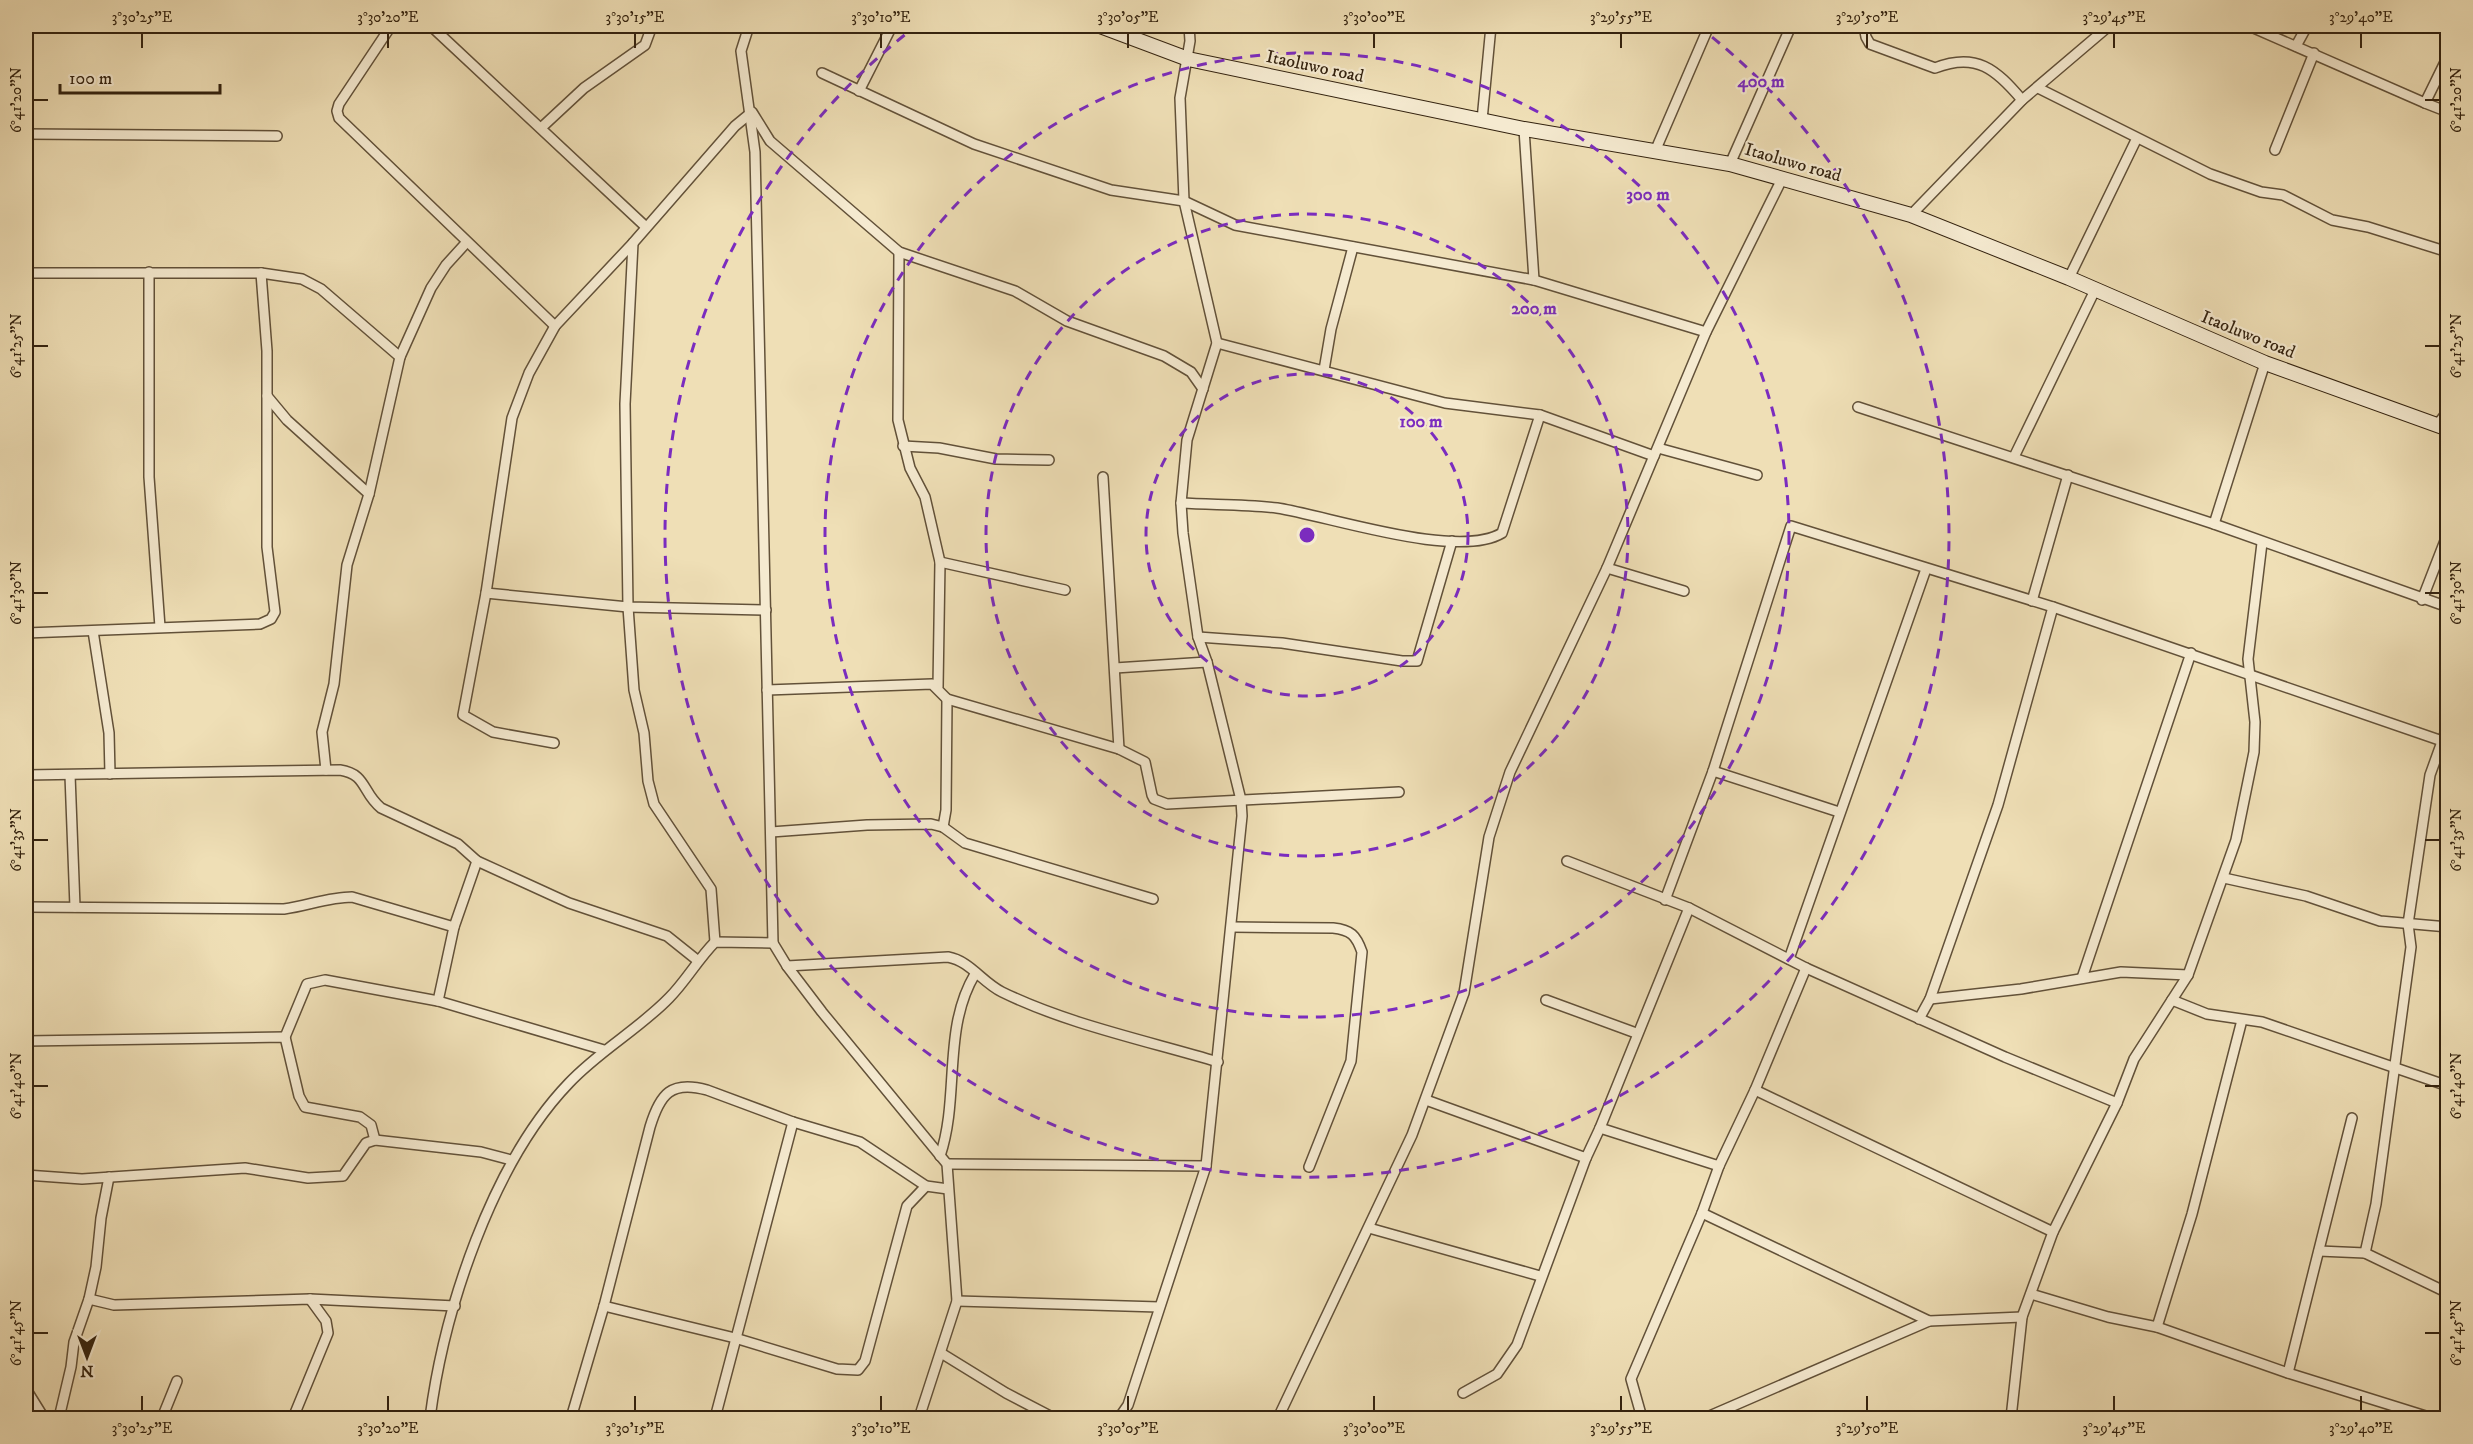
<svg xmlns="http://www.w3.org/2000/svg" width="2473" height="1444" font-family="'IM FELL DW Pica',serif">
<style>
.lines{fill:none;stroke-linecap:round;stroke-linejoin:round}
.street-casing{stroke:#625139;stroke-width:12}
.secondary-casing{stroke:#33220f;stroke-width:16}
.street{stroke:#f5ead0;stroke-width:9}
.secondary{stroke:#f5ead0;stroke-width:14}
.ticks{fill:none;stroke:#33220f;stroke-width:2}
.ring{fill:none;stroke:#7b2cbf;stroke-width:3;stroke-dasharray:10 8}
.labels{text-anchor:middle;dominant-baseline:central;stroke-width:4.5;stroke-linejoin:round;paint-order:stroke}
.street-label{font-size:18px;fill:#33220f;stroke:#f5ead0}
.centre{fill:#7b2cbf;stroke:#f5ead0;stroke-width:3}
.ring-label{font-size:18px;text-anchor:middle;font-weight:bold;fill:#7b2cbf;stroke:#f5ead0;stroke-width:4.5;stroke-linejoin:round;paint-order:stroke}
.neatline{fill:none;stroke:#33220f;stroke-width:2}
.ticks-label{font-size:15px;text-anchor:middle;fill:#33220f}
</style>
<rect width="100%" height="100%" fill="#efdfb6"/>
<filter id="stains"><feTurbulence type="fractalNoise" baseFrequency=".00333" numOctaves="4"/><feColorMatrix values="0 0 0 0 .2 0 0 0 0 .09 0 0 0 0 .02 0 0 0 .5 -.17"/></filter>
<radialGradient id="worn" r=".72"><stop offset=".6" stop-color="#630" stop-opacity="0"/><stop offset="1" stop-color="#630" stop-opacity=".3"/></radialGradient>
<g class="lines">
<g class="street-casing">
<g id="street">
<path d="M 391,26 L 339,104 L 337,111 L 339,118 L 555,326"/>
<path d="M 431,26 L 646,227"/>
<path d="M 1864,26 L 1866,37 L 1870,44 L 1935,68 C 1976,52 1996,69 2022,100"/>
<path d="M 2249,26 L 2425,103 L 2448,56"/>
<path d="M 2296,46 L 2307,26"/>
<path d="M 822,73 L 974,144 L 1111,190 L 1184,201 L 1235,225 L 1534,280 L 1524,129"/>
<path d="M 2038,88 L 2210,174 L 2261,192 L 2283,195 L 2332,220 L 2368,227 L 2448,252"/>
<path d="M 859,91 L 892,26"/>
<path d="M 2425,103 L 2448,112"/>
<path d="M 1482,120 L 1491,26"/>
<path d="M 541,128 L 584,88 L 645,45 L 652,26"/>
<path d="M 26,134 L 277,136"/>
<path d="M 1656,149 L 1709,26"/>
<path d="M 2275,150 L 2314,53"/>
<path d="M 1730,164 L 1791,26"/>
<path d="M 1911,215 L 2022,100 L 2109,26"/>
<path d="M 633,243 L 625,404 L 628,607 L 634,690 L 644,733 L 648,781 L 654,804 L 711,889 L 715,942"/>
<path d="M 899,252 L 898,420 L 910,468 L 925,497 L 940,562 L 938,687"/>
<path d="M 149,272 L 149,477 L 160,627"/>
<path d="M 26,273 L 261,273 L 302,279 L 321,289 L 400,357"/>
<path d="M 2069,278 L 2136,140"/>
<path d="M 1534,280 L 1706,332"/>
<path d="M 1217,343 L 1445,403 L 1540,415 L 1654,456"/>
<path d="M 1324,370 L 1331,329 L 1353,247"/>
<path d="M 267,396 L 287,420 L 369,494"/>
<path d="M 1858,407 L 2214,524 L 2448,607"/>
<path d="M 2437,425 L 2448,411"/>
<path d="M 903,446 L 939,448 L 996,459 L 1049,460"/>
<path d="M 1658,448 L 1757,475"/>
<path d="M 2014,457 L 2095,290"/>
<path d="M 1103,477 L 1119,749"/>
<path d="M 1181,503 C 1213,505 1246,504 1277,508 C 1329,516 1457,560 1502,533 L 1540,415"/>
<path d="M 2214,524 L 2265,363"/>
<path d="M 940,562 L 1065,590"/>
<path d="M 1607,568 L 1684,591"/>
<path d="M 486,593 L 628,607 L 766,610"/>
<path d="M 2422,600 L 2448,533"/>
<path d="M 2032,601 L 2068,475"/>
<path d="M 93,631 L 109,733 L 110,774"/>
<path d="M 26,633 L 260,624 L 271,619 L 275,612 L 267,547 L 267,351 L 261,273"/>
<path d="M 1198,637 L 1282,643 L 1402,661 L 1417,661 L 1452,541"/>
<path d="M 1115,668 L 1207,662"/>
<path d="M 767,690 L 932,684 L 947,699 L 1119,749 L 1145,762 L 1152,795 L 1154,799 L 1167,804 L 1399,792"/>
<path d="M 554,743 L 493,732 L 463,715 L 486,593 L 512,418 L 529,373 L 555,326 L 633,243 L 735,126 L 752,112 L 770,141 L 899,252 L 1015,291 L 1067,321 L 1164,356 L 1191,372 L 1203,389"/>
<path d="M 326,770 L 322,732 L 334,684 L 347,565 L 369,494 L 400,357 L 431,288 L 446,265 L 466,243"/>
<path d="M 1713,771 L 1839,812"/>
<path d="M 26,775 L 340,770 C 367,774 362,793 381,808 L 458,844 L 477,861 L 569,903 L 667,936 L 697,960"/>
<path d="M 70,775 L 75,907"/>
<path d="M 943,827 L 946,810 L 947,699"/>
<path d="M 771,832 L 867,825 L 931,824 L 943,827 L 965,843 L 1153,899"/>
<path d="M 1567,861 L 1689,908 L 1806,968 L 2005,1057 L 2117,1103"/>
<path d="M 2224,878 L 2306,896 L 2380,921 L 2448,927"/>
<path d="M 1665,900 L 1713,771 L 1791,526 L 2053,607 L 2448,743"/>
<path d="M 26,907 L 284,909 C 307,906 329,897 352,897 L 454,927"/>
<path d="M 1232,927 L 1333,928 C 1351,930 1356,935 1362,952 L 1351,1061 L 1309,1167"/>
<path d="M 773,943 L 787,966 L 822,1012 L 947,1164 L 957,1301 L 919,1418"/>
<path d="M 1789,959 L 1926,569"/>
<path d="M 787,966 L 948,957 C 970,961 982,982 1002,992 C 1067,1024 1148,1041 1218,1062"/>
<path d="M 2082,978 L 2191,653"/>
<path d="M 1930,999 L 2021,989 L 2121,972 L 2188,975"/>
<path d="M 1546,1000 L 1636,1033"/>
<path d="M 2172,1000 L 2207,1014 L 2262,1022 L 2448,1086"/>
<path d="M 438,1001 L 454,927 L 477,861"/>
<path d="M 1919,1019 L 1930,999 L 1998,805 L 2053,607"/>
<path d="M 285,1037 L 307,984 L 325,980 L 438,1001 L 604,1050"/>
<path d="M 26,1041 L 285,1037 L 299,1096 L 305,1107 L 360,1117 L 371,1125 L 375,1140"/>
<path d="M 1755,1090 L 2053,1232"/>
<path d="M 1426,1100 L 1586,1158 L 1600,1128 L 1719,1166 L 1755,1090 L 1806,968"/>
<path d="M 1600,1128 L 1689,908"/>
<path d="M 940,1156 C 960,1097 942,1029 975,974"/>
<path d="M 947,1164 L 1206,1166"/>
<path d="M 26,1175 L 82,1179 L 245,1168 L 308,1178 L 343,1176 L 366,1143 L 375,1140 L 481,1152 L 511,1160"/>
<path d="M 1702,1213 L 1929,1321"/>
<path d="M 1369,1228 L 1540,1276"/>
<path d="M 2319,1251 L 2365,1253 L 2448,1293"/>
<path d="M 2365,1253 L 2376,1204 L 2411,947 L 2408,924 L 2430,775 L 2448,725"/>
<path d="M 2031,1294 L 2108,1317 L 2157,1327 L 2288,1373 L 2432,1418"/>
<path d="M 89,1299 L 114,1305 L 310,1299 L 455,1306"/>
<path d="M 957,1301 L 1159,1307"/>
<path d="M 604,1306 L 735,1338 L 837,1369 L 858,1370 L 865,1361 L 907,1206 L 926,1186"/>
<path d="M 2157,1327 L 2192,1214 L 2242,1020"/>
<path d="M 941,1353 L 1006,1393 L 1054,1418"/>
<path d="M 2288,1373 L 2352,1118"/>
<path d="M 26,1389 L 44,1418"/>
<path d="M 1463,1393 L 1497,1374 L 1517,1345 L 1586,1158"/>
<path d="M 59,1418 L 71,1367 L 74,1342 L 89,1299 L 96,1267 L 101,1218 L 109,1177"/>
<path d="M 162,1418 L 177,1381"/>
<path d="M 293,1418 L 328,1333 L 326,1321 L 310,1299"/>
<path d="M 430,1418 C 444,1310 492,1163 569,1083 C 599,1051 639,1029 669,998 C 686,981 698,959 715,942 L 773,943 L 755,152 L 741,51 L 749,26"/>
<path d="M 571,1418 L 604,1306 L 650,1127 C 660,1094 671,1080 707,1090 L 793,1122 L 860,1142 L 926,1186 L 948,1189"/>
<path d="M 715,1418 L 793,1122"/>
<path d="M 1119,1418 L 1128,1405 L 1206,1166 L 1242,816 L 1241,800 L 1207,662 L 1198,637 L 1183,533 L 1181,503 L 1187,440 L 1217,343 L 1184,201 L 1180,98 L 1190,41 L 1189,26"/>
<path d="M 1278,1418 L 1412,1135 L 1464,993 L 1489,837 L 1510,772 L 1607,568 L 1706,332 L 1782,179"/>
<path d="M 1642,1418 L 1631,1379 L 1702,1213 L 1719,1166"/>
<path d="M 1705,1418 L 1929,1321 L 2022,1317"/>
<path d="M 2011,1418 L 2022,1317 L 2053,1232 L 2117,1103 L 2134,1059 L 2188,975 L 2236,840 L 2254,752 L 2255,722 L 2248,659 L 2262,543"/>
</g>
</g>
<g class="secondary-casing">
<path id="secondary" d="M 1100,26 L 1188,59 L 1524,129 L 1730,164 L 1911,215 L 2069,278 L 2265,363 L 2448,429"/>
</g>
<use href="#street" class="street"/>
<use href="#secondary" class="secondary"/>
</g>
<path class="ticks" d="M 142,33 L 142,48M 388,33 L 388,48M 635,33 L 635,48M 881,33 L 881,48M 1128,33 L 1128,48M 1374,33 L 1374,48M 1621,33 L 1621,48M 1867,33 L 1867,48M 2114,33 L 2114,48M 2361,33 L 2361,48M 33,100 L 48,100M 2425,100 L 2440,100M 33,346 L 48,346M 2425,346 L 2440,346M 33,593 L 48,593M 2425,593 L 2440,593M 33,840 L 48,840M 2425,840 L 2440,840M 33,1086 L 48,1086M 2425,1086 L 2440,1086M 33,1333 L 48,1333M 2425,1333 L 2440,1333M 142,1396 L 142,1411M 388,1396 L 388,1411M 635,1396 L 635,1411M 881,1396 L 881,1411M 1128,1396 L 1128,1411M 1374,1396 L 1374,1411M 1621,1396 L 1621,1411M 1867,1396 L 1867,1411M 2114,1396 L 2114,1411M 2361,1396 L 2361,1411"/>
<g class="ring">
<circle cx="1307" cy="535" r="161"/>
<circle cx="1307" cy="535" r="321"/>
<circle cx="1307" cy="535" r="482"/>
<path d="M1698 26A642 642 0 1 1 916 26"/>
</g>
<g class="labels">
<g class="street-label">
<text transform="translate(1315 67) rotate(12)">Itaoluwo road</text>
<text transform="translate(1793 163) rotate(16)">Itaoluwo road</text>
<text transform="translate(2248 335) rotate(22)">Itaoluwo road</text>
</g>
</g>
<circle cx="1307" cy="535" r="9" class="centre"/>
<g class="ring-label">
<text x="1761" y="87">400 m</text>
<text x="1648" y="200">300 m</text>
<text x="1534" y="314">200 m</text>
<text x="1421" y="427">100 m</text>
</g>
<rect width="2473" height="1444" fill="none" stroke="#efdfb6" stroke-width="66"/>
<g transform="translate(87 1357) rotate(180)" stroke="#f5ead0" stroke-width="4.5" paint-order="stroke">
<path d="M0-4.5L10 22L0 15L-10 22Z" fill="#33220f"/>
<text y="-9" font-size="16" font-weight="bold" text-anchor="middle" fill="#33220f">N</text>
</g>
<path d="M60 84v9h160v-9" fill="none" stroke="#33220f" stroke-width="3"/>
<text x="69" y="84" font-size="18" fill="#33220f" stroke="#f5ead0" stroke-width="4.5" paint-order="stroke">100 m</text>
<rect x="33" y="33" width="2407" height="1378" class="neatline"/>
<g class="ticks-label">
<text x="142" y="22">3°30'25"E</text>
<text x="388" y="22">3°30'20"E</text>
<text x="635" y="22">3°30'15"E</text>
<text x="881" y="22">3°30'10"E</text>
<text x="1128" y="22">3°30'05"E</text>
<text x="1374" y="22">3°30'00"E</text>
<text x="1621" y="22">3°29'55"E</text>
<text x="1867" y="22">3°29'50"E</text>
<text x="2114" y="22">3°29'45"E</text>
<text x="2361" y="22">3°29'40"E</text>
<text transform="translate(2456 100) rotate(-90)" y="5">6°41'20"N</text>
<text transform="translate(16 100) rotate(-90)" y="5">6°41'20"N</text>
<text transform="translate(2456 346) rotate(-90)" y="5">6°41'25"N</text>
<text transform="translate(16 346) rotate(-90)" y="5">6°41'25"N</text>
<text transform="translate(2456 593) rotate(-90)" y="5">6°41'30"N</text>
<text transform="translate(16 593) rotate(-90)" y="5">6°41'30"N</text>
<text transform="translate(2456 840) rotate(-90)" y="5">6°41'35"N</text>
<text transform="translate(16 840) rotate(-90)" y="5">6°41'35"N</text>
<text transform="translate(2456 1086) rotate(-90)" y="5">6°41'40"N</text>
<text transform="translate(16 1086) rotate(-90)" y="5">6°41'40"N</text>
<text transform="translate(2456 1333) rotate(-90)" y="5">6°41'45"N</text>
<text transform="translate(16 1333) rotate(-90)" y="5">6°41'45"N</text>
<text x="142" y="1433">3°30'25"E</text>
<text x="388" y="1433">3°30'20"E</text>
<text x="635" y="1433">3°30'15"E</text>
<text x="881" y="1433">3°30'10"E</text>
<text x="1128" y="1433">3°30'05"E</text>
<text x="1374" y="1433">3°30'00"E</text>
<text x="1621" y="1433">3°29'55"E</text>
<text x="1867" y="1433">3°29'50"E</text>
<text x="2114" y="1433">3°29'45"E</text>
<text x="2361" y="1433">3°29'40"E</text>
</g>
<rect width="100%" height="100%" filter="url(#stains)"/>
<rect width="100%" height="100%" fill="url(#worn)"/>
</svg>
